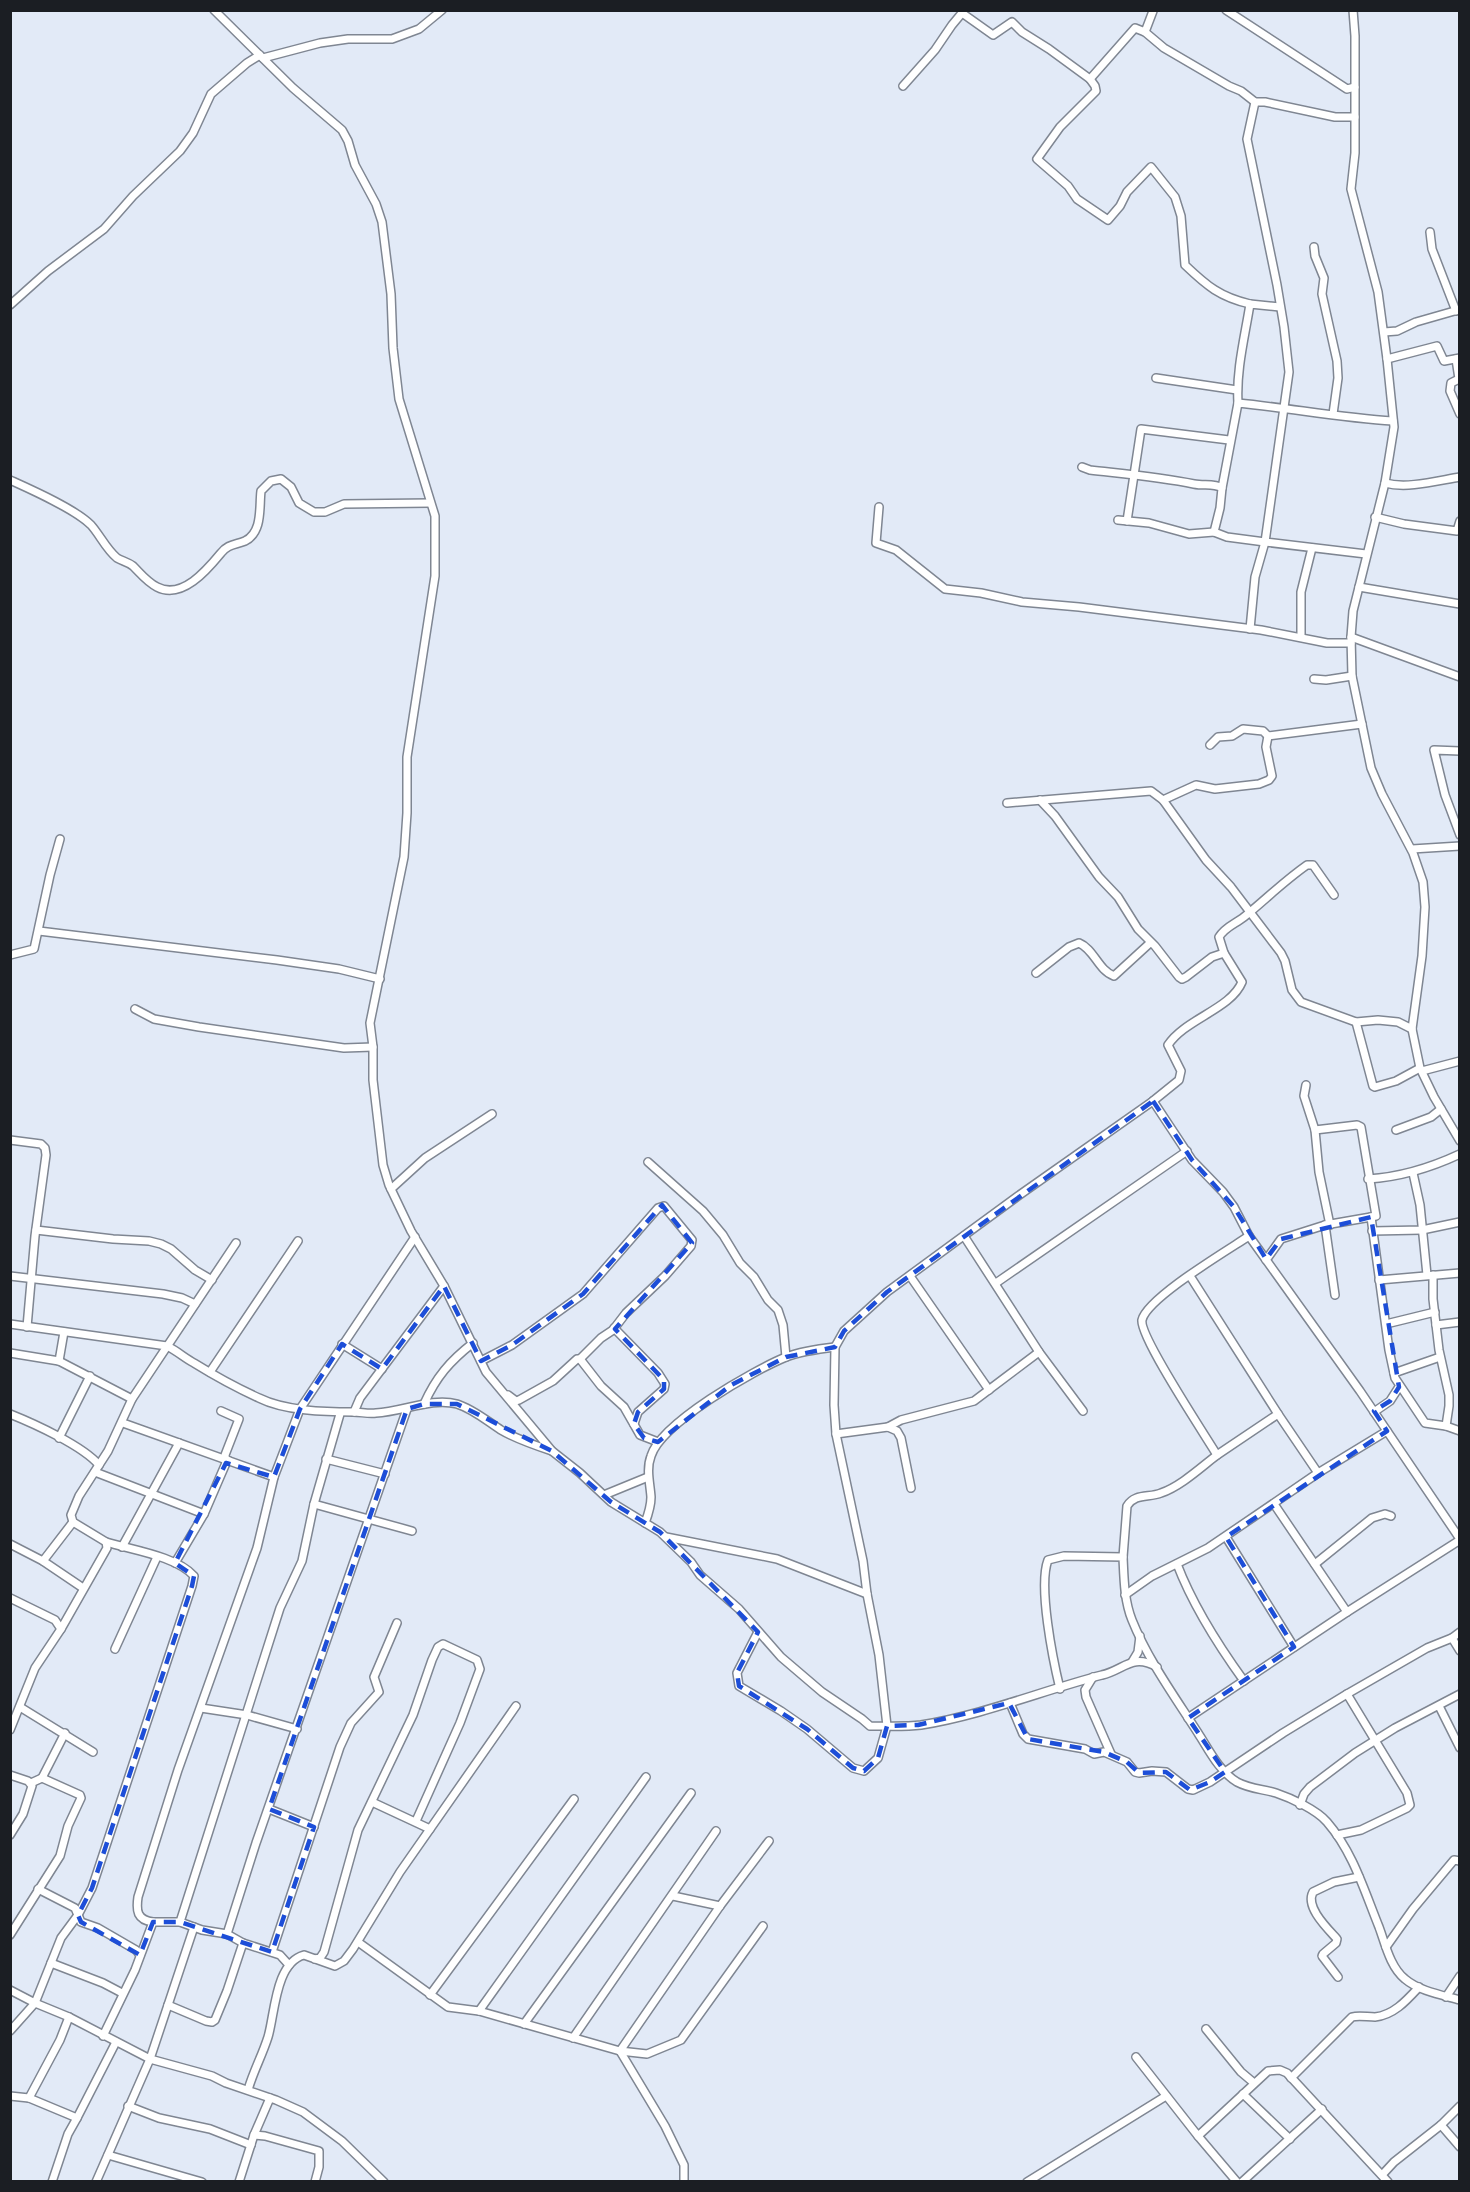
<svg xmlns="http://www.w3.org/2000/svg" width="1470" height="2192" font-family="'Archivo Narrow',sans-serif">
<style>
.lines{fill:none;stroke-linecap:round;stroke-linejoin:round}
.minor-casing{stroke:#7f8692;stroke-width:10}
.minor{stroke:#fff;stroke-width:7}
.marked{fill:none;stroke:#1d4ed8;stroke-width:4.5;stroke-dasharray:12 8;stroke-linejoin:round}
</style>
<rect width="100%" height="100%" fill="#e2eaf7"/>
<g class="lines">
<g class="minor-casing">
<g id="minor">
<path d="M 214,10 L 293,88 L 342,130 L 348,141 L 355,165 L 376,204 L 382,222 L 391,294 L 393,348 L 399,399 L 435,516 L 435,576 L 407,757 L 407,813 L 404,857 L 370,1023 L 373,1047 L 373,1080 L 383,1165 L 389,1185 L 411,1231 L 444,1286 L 486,1372 L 552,1451 L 580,1473 L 611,1502 L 660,1532 L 691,1562 L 700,1575 L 739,1609 L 781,1657 L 822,1692 L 862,1719 L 870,1726 C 887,1726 904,1727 921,1725 C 983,1715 1041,1691 1102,1675 C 1124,1670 1132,1653 1157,1667"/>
<path d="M 1226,10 L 1347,89 L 1355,87"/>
<path d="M 1353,10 L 1355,36 L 1355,153 L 1351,189 L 1378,292 L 1387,359 L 1394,427 L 1385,483 L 1353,611 L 1351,637 L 1352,676 L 1371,768 L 1382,794 L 1413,853 L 1423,882 L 1425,907 L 1422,956 L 1412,1029 L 1420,1068 L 1434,1097 L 1460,1141"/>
<path d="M 1145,32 L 1153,11"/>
<path d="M 263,58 L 320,43 L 348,39 L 392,39 L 419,29 L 442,10"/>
<path d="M 1090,79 L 1095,86 L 1096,91 L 1060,127 L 1037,159 L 1068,186 L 1077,199 L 1108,220 L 1120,206 L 1127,192 L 1151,167 L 1175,197 L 1181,216 L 1185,265 C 1207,286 1220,297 1250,304"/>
<path d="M 903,86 L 935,50 L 952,25 L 962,13 L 993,35 L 1012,22 L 1022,32 L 1049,49 L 1090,79 L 1135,28 L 1145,32 L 1164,48 L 1229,86 L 1241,91 L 1255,102 L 1265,102 L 1335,117 L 1355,117"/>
<path d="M 1255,102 L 1247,139 L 1277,285 L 1284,327 L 1289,372 L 1265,542 L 1366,554"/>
<path d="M 1430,232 L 1432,249 L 1456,311"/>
<path d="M 1314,247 L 1315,256 L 1324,278 L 1322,294 L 1337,361 L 1338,378 L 1333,414"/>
<path d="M 10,305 L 48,271 L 104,229 L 133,196 L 180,151 L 193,133 L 211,94 L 247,63 L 260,55"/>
<path d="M 1384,332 L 1397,331 L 1416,322 L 1458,310"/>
<path d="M 1387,359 L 1437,346 L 1444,361 L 1460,358"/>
<path d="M 1456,359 L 1459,379 L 1451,383 L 1450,391 L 1460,414"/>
<path d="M 1156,378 L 1237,390"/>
<path d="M 1238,403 C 1236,370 1245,336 1250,304 L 1280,307"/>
<path d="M 1082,467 L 1090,470 C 1125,474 1160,477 1194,484 C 1204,486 1214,483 1222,488 L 1220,508 L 1214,532 L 1227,537 L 1265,542 L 1255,577 L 1250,629"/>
<path d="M 10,480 C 32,490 75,509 91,525 C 100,535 106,549 117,558 C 122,561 128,562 133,566 C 141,574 147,582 157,587 C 182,600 207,570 221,553 C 228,544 235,545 245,541 C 263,532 259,507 261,491 L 271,481 L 281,479 L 291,487 L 299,503 L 314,512 L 325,512 L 344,504 L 430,503"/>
<path d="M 1385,483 C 1407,489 1436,481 1460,477"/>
<path d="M 1222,488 L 1238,403 C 1290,408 1341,418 1393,421"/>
<path d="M 879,507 L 876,543 L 896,550 L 945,589 L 981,593 L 1022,602 L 1079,607 L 1261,630 L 1327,643 L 1351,643"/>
<path d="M 1375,517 L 1404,524 L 1457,531 L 1460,521"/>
<path d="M 1118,520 L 1149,523 L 1189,534 L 1214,532"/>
<path d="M 1127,521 L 1141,429 L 1229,440"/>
<path d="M 1359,587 L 1460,604"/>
<path d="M 1301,637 L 1301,592 L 1312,548"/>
<path d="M 1351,637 L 1460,677"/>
<path d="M 1314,679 L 1326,680 L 1352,676"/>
<path d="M 1210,745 L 1218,737 L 1232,736 L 1243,729 L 1263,731 L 1268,736 L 1362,724"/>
<path d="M 1460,751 L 1434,750 L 1445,795 L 1460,835"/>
<path d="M 1163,800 L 1196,785 L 1215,789 L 1259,784 L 1269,780 L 1272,776 L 1266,747 L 1268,736"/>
<path d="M 1007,803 L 1151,791 L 1163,800 L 1206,860 L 1231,887 L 1281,953 L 1285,961 L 1292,990 L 1301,1002 L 1356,1022 L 1378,1020 L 1398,1022 L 1412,1029"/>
<path d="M 1412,849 L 1460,846"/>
<path d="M 39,931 L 277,960 L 339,969 L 380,979"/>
<path d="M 1224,953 L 1219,937 C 1225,927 1235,924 1244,917 C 1265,900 1284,881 1307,865 L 1313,865 L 1334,895"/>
<path d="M 10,955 L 34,949 L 50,875 L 60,839"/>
<path d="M 1036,973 L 1069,947 L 1079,943 C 1094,949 1098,970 1114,976 L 1150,943"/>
<path d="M 135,1009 L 154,1019 L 199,1027 L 344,1048 L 373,1047"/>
<path d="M 1356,1022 L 1373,1086 L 1375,1087 L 1396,1081 L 1420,1068"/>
<path d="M 1422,1071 L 1460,1061"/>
<path d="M 1306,1085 L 1304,1096 L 1315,1130 L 1319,1172 L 1330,1225"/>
<path d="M 1153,1101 L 1192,1160 L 1223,1192 L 1234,1207 L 1249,1236 L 1360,1391 L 1460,1539"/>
<path d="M 1315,1130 L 1357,1125 L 1361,1127 L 1376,1216 L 1371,1217"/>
<path d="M 1396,1130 L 1431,1117 L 1441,1109"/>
<path d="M 10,1140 L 41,1144 L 45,1148 L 46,1155 L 35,1236 L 27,1327"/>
<path d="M 648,1162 L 703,1211 L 723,1235 L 740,1263 L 754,1277 L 768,1300 L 778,1310 L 783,1325 L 786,1357"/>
<path d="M 1413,1173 L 1420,1205 L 1427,1275"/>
<path d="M 1368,1179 C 1401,1177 1430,1168 1460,1154"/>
<path d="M 391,1189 L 425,1158 L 492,1114"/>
<path d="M 1325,1225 L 1335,1295"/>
<path d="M 36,1230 L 113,1239 L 149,1241 L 161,1244 L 171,1249 L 195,1270 L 212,1280"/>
<path d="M 1372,1231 L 1422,1230 L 1460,1222"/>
<path d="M 964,1236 L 1039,1352 L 1083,1411"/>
<path d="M 1266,1260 L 1281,1239 L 1325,1225 L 1371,1217 L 1389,1350 L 1395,1378 L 1425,1423 L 1446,1426 L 1460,1431"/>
<path d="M 1433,1275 L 1433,1299 L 1439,1350 L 1449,1395 L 1449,1406 L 1446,1426"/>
<path d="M 10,1276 L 163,1294 L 182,1298 L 195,1304"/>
<path d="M 910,1276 L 989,1390"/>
<path d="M 1190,1276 L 1278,1414 L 1217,1455 C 1205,1435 1139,1336 1142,1320 C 1147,1298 1228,1250 1249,1236"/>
<path d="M 1379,1280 L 1460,1273"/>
<path d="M 996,1283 L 1187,1151"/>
<path d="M 10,1324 L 167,1346 C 177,1351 185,1358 194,1363 C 215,1376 237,1388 259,1398 C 285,1411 325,1412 353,1412 C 361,1412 368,1414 376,1413 C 402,1412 432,1397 457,1404 C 473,1409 487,1421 501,1430 C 516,1439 534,1445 552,1451"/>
<path d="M 1386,1324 L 1435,1312"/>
<path d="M 1436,1325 L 1460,1322"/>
<path d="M 614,1328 L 658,1373 L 665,1384 L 664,1389 L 638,1412 L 634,1424"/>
<path d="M 342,1344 L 382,1369"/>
<path d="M 10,1353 L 59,1361 L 132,1399"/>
<path d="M 59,1361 L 64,1332"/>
<path d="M 481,1361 L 512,1345 L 583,1294 L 658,1208 L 664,1206 L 692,1240 L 691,1246 L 665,1276 L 626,1313 L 613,1330 L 601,1338 L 580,1359"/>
<path d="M 210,1372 L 298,1241"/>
<path d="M 1394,1373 L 1440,1357"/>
<path d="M 508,1395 L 516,1401 L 519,1400 L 553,1381 L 577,1359 L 580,1359 L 601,1386 L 624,1407 L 640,1435 L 658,1442"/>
<path d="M 424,1404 C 436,1377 450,1361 473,1343"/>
<path d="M 221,1411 L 239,1419 L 225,1455 L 226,1463"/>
<path d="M 354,1412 L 360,1398 L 444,1286"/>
<path d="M 1374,1412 L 1390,1401 L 1399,1387"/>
<path d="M 10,1414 C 35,1424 83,1446 99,1465"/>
<path d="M 1278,1414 L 1318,1473"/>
<path d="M 123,1423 L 274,1477"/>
<path d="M 888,1427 L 901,1420 L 974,1401 L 1039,1352"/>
<path d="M 836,1434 L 888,1427 L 897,1431 L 901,1438 L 911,1488"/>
<path d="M 59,1438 L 90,1376"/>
<path d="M 326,1459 L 385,1474"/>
<path d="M 95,1472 L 204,1514"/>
<path d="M 604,1495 L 648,1477"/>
<path d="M 314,1504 L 412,1531"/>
<path d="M 1274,1504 L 1347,1612"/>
<path d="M 645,1523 C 648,1515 651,1506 651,1497 C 650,1483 646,1469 651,1456 C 661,1423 754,1370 786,1357 C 802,1351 818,1349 835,1347"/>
<path d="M 666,1537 L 777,1559 L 867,1594"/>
<path d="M 1226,1537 L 1294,1647"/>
<path d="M 10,1544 L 43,1561 L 83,1588"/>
<path d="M 122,1547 L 179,1443"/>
<path d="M 1123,1557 L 1127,1506 C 1135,1493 1149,1498 1161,1493 C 1181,1486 1200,1468 1217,1455"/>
<path d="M 43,1561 L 73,1522"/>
<path d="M 175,1563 L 204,1514 L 226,1463 L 229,1461"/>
<path d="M 1177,1564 C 1193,1606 1218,1645 1244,1681"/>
<path d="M 1315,1564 L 1372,1518 L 1385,1514 L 1391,1516"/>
<path d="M 1125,1595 L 1152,1576 L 1208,1548 L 1318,1473 L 1387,1431"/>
<path d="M 10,1598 L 55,1620 L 61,1629"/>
<path d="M 758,1632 L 737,1673 L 739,1686 L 781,1711 L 807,1729 L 853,1768 L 864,1771 L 878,1758 L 887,1726 L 879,1655 L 867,1594 L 863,1561 L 836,1434 L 834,1405 L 835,1347 L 844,1331 L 887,1292 L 1018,1196 L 1153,1101 L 1179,1080 L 1181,1071 L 1168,1045 C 1185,1019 1231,1009 1242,982 L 1224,953 L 1212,957 L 1186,977 L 1182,979 L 1179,977 L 1155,946 L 1138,929 L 1118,897 L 1099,877 L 1055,816 L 1040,800"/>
<path d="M 1452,1638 L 1460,1651"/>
<path d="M 115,1649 L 157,1557"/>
<path d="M 1132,1662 L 1138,1652 L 1140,1636"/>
<path d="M 1093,1677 L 1085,1690 L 1086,1697 L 1111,1754"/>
<path d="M 1060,1689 C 1053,1660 1038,1586 1048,1560 L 1064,1556 L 1123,1557 C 1124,1578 1124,1600 1132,1620 C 1148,1660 1175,1697 1198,1733 C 1209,1750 1219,1771 1237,1782 C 1250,1789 1263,1789 1276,1793 C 1291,1798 1317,1810 1327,1822 C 1353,1852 1364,1890 1379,1927 C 1385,1943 1390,1967 1405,1979 C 1419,1991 1442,1995 1460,2000"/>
<path d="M 1010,1703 L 1023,1734 L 1028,1739 L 1085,1749 L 1094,1754 L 1104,1752 L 1127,1762 L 1135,1772 L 1139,1773 L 1152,1771 L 1166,1772 L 1188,1789 L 1193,1790 L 1210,1782 L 1283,1733 L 1347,1694 L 1427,1648 L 1452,1638 L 1460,1632"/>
<path d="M 1439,1706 L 1460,1748"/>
<path d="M 20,1707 L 93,1752"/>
<path d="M 201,1708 L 247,1715 L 297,1729"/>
<path d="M 1188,1718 L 1347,1612 L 1460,1540"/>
<path d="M 10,1730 L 35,1668 L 61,1629 L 107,1548 L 106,1542 L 73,1522 L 71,1515 L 79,1496 L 108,1451 L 132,1399 L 236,1243"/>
<path d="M 10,1775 L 28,1781 L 32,1786 L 23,1814 L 10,1835"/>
<path d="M 31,1783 L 42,1778 L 65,1733"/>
<path d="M 372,1802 L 430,1829"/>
<path d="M 1300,1805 L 1304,1794 L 1310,1787 L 1355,1753 L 1395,1728 L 1460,1694"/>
<path d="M 269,1809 L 314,1827"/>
<path d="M 1337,1835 L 1361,1830 L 1407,1808 L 1410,1805 L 1407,1793 L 1347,1694"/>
<path d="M 38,1889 L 75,1908 L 81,1922 L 98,1928 L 136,1950 L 140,1955"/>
<path d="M 673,1896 L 720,1906"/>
<path d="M 153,1922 C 137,1920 136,1911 138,1897 L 178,1770 L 257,1548 L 274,1477 L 300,1409 L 415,1237"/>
<path d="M 180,1922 L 280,1608 L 302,1561 L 314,1504 L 340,1414"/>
<path d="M 227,1934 L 256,1843 L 407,1409"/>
<path d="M 10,1935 L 60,1856 L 68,1826 L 81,1798 L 80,1795 L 42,1778"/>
<path d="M 358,1942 L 448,2007 L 479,2011 L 620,2051 L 647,2054 L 681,2040 L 763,1926"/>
<path d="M 1386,1947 L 1413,1909 L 1454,1860 L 1460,1861"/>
<path d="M 272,1952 L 340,1747 L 351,1723 L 379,1692 L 374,1677 L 397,1623"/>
<path d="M 315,1959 L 320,1958 L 324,1952 L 358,1830 L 413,1715 L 432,1660 L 438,1647 L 443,1644 L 477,1660 L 480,1669 L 460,1723 L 416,1821"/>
<path d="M 51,1963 L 103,1983 L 122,1993"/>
<path d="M 1338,1977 L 1322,1956 L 1323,1954 L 1336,1943 L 1337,1939 C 1327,1928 1305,1907 1313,1892 L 1334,1882 L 1359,1877"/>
<path d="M 10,1990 L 35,2003 L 69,2017 L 150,2059 L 212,2076 L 226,2083 L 276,2100 L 303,2112 L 342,2141 L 384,2182"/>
<path d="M 430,1995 L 574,1799"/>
<path d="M 1446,1997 L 1460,1976"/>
<path d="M 168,2005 L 194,1927"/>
<path d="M 479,2011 L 646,1777"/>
<path d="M 524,2024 L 691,1793"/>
<path d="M 1206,2029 L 1241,2072 L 1254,2083"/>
<path d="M 10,2031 L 35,2003 L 61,1938 L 78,1915 L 92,1888 L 192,1586 L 194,1576 C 176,1556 132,1550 106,1542"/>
<path d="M 103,2036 L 135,1970 L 153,1922 L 180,1922 L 202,1930 L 227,1934 L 243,1943"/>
<path d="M 573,2038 L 716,1831"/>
<path d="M 620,2051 L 720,1906 L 769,1841"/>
<path d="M 620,2051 L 665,2126 L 684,2165 L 684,2182"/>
<path d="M 1136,2057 L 1198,2136 L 1268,2071 L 1280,2070 L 1287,2073 L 1388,2182"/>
<path d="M 1291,2078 L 1352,2017 C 1359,2015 1367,2017 1375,2017 C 1394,2015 1407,2000 1419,1987"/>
<path d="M 248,2090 C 253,2072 262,2056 268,2037 C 275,2014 275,1963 304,1955 L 335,1966 L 344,1961 L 353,1949 L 400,1872 L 516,1706"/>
<path d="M 1243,2094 L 1290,2139"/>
<path d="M 10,2096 L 29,2098 L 77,2118 L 68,2134 L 52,2182"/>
<path d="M 29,2098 L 60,2040 L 69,2017"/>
<path d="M 128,2106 L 159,2118 L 210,2129 L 251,2145"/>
<path d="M 77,2118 L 116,2042"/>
<path d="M 1441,2125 L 1460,2147"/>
<path d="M 254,2135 L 265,2136 L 319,2151 L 319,2167 L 315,2182"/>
<path d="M 1198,2136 L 1237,2182"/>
<path d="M 108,2155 L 202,2182"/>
<path d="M 1382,2175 L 1394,2162 L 1441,2125 L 1460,2106"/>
<path d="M 96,2182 L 150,2059 L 168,2005 L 206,2021 L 212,2022 L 215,2020 L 227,1991 L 243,1943 L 280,1955 L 289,1965"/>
<path d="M 239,2182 L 254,2135 L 270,2098"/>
<path d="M 1027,2182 L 1166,2096"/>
<path d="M 1242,2182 L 1322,2109"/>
</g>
</g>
<use href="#minor" class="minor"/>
</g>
<path class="marked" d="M 1153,1101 L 1192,1160 L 1234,1207 L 1266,1259 L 1281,1239 L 1371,1217 L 1399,1387 L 1390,1401 L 1374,1411 L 1387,1431 L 1226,1537 L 1294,1647 L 1188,1718 L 1225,1772 L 1210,1782 L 1190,1790 L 1166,1772 L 1139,1773 L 1127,1762 L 1104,1752 L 1028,1739 L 1009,1703 L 918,1725 L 887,1726 L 878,1758 L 864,1771 L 853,1768 L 807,1729 L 739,1686 L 737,1673 L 758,1632 L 660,1532 L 611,1502 L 552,1451 L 457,1404 L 424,1404 L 407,1409 L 269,1809 L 314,1827 L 272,1952 L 180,1922 L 153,1922 L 140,1955 L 81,1922 L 78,1915 L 92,1888 L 192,1586 L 194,1576 L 175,1563 L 226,1463 L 274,1477 L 300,1409 L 342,1344 L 382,1369 L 444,1286 L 481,1361 L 512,1345 L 583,1294 L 662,1205 L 692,1243 L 615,1329 L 664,1380 L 664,1389 L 638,1412 L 634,1424 L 644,1438 L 658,1442 L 731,1385 L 786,1357 L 835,1347 L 844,1331 L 887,1292 Z"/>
<rect width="1470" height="2192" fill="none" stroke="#1b1e23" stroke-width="24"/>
</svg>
